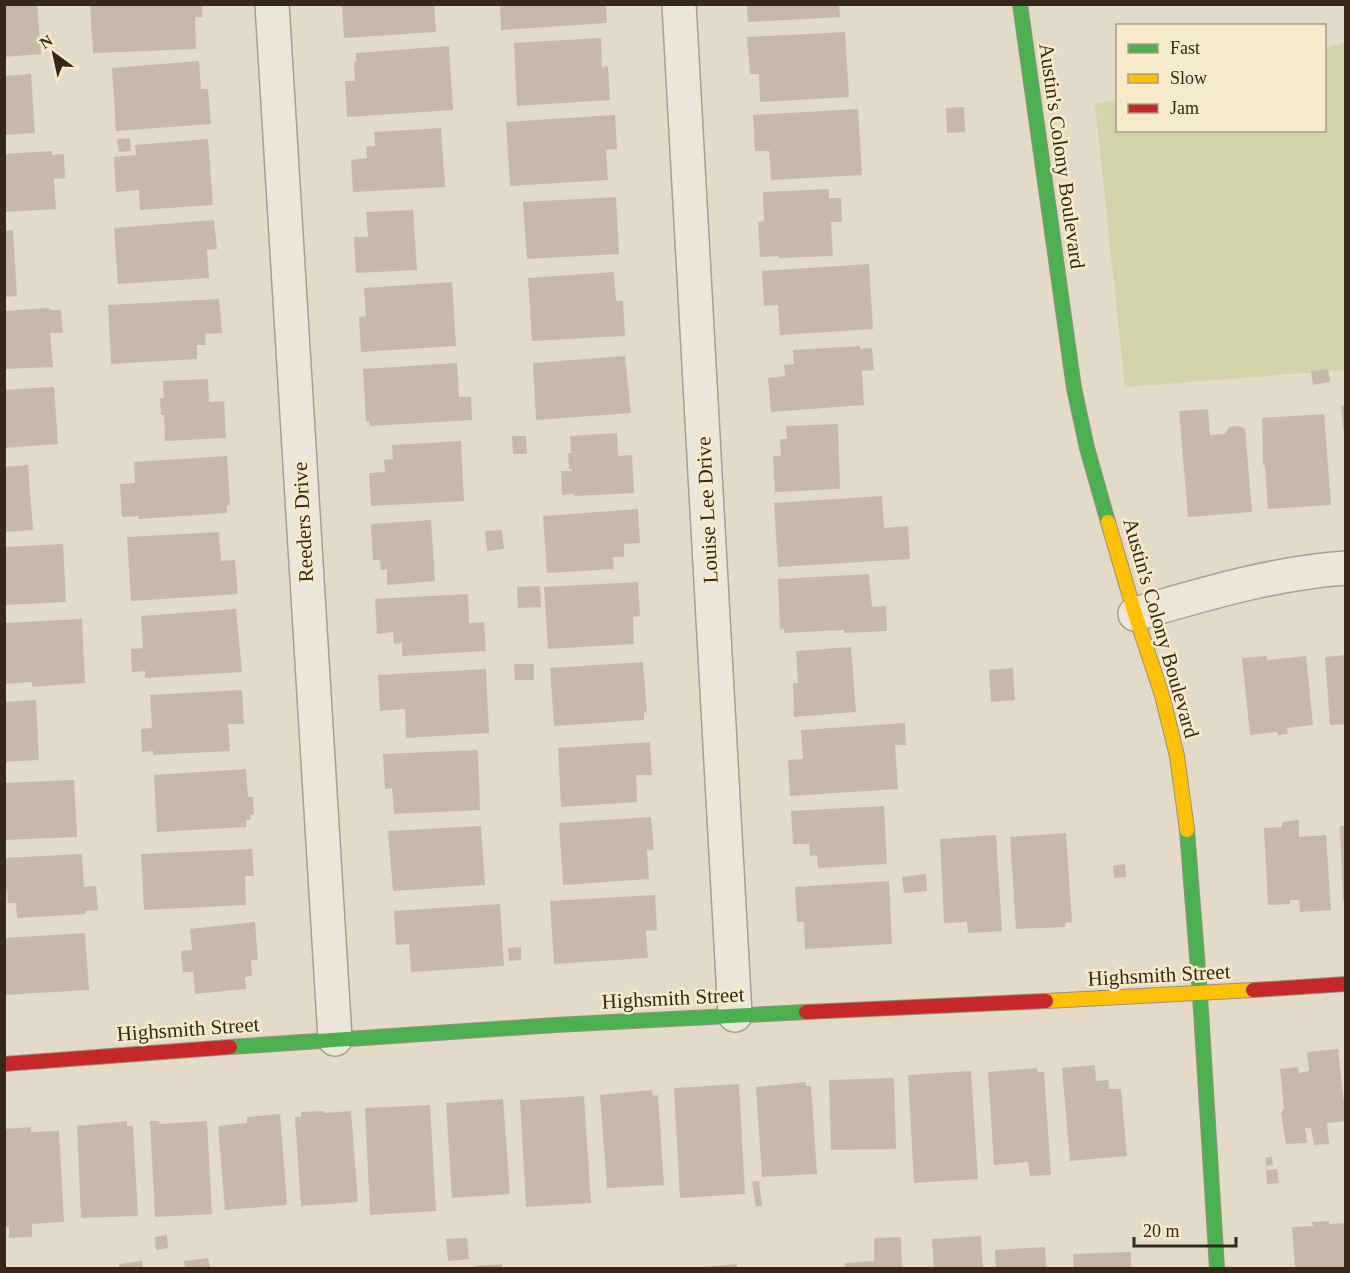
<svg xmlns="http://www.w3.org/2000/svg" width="1350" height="1273" font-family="'Times New Roman',serif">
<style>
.green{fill:#d2d3a8}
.building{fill:#c7b9a8}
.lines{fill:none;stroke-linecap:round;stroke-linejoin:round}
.street-casing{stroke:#a79f91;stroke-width:36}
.fast-casing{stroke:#978f81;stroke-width:16}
.slow-casing{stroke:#978f81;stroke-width:16}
.jam-casing{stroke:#978f81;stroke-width:16}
.street{stroke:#ebe6d9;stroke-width:33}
.fast{stroke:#4caf50;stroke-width:14}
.slow{stroke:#ffc107;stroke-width:14}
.jam{stroke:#c62828;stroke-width:14}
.labels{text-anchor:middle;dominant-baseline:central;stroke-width:5;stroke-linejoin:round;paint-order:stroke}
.street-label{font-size:21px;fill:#35281a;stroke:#f7ebca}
</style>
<rect width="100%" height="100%" fill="#e3dbc7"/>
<path class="green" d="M 1345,42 L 1345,370 L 1125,387 L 1095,104 L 1117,100 L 1118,130 L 1324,130 L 1325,49 Z"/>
<g class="building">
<path d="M 4,4 L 37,4 L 41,54 L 4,57 Z"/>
<path d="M 90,4 L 202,4 L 202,17 L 195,17 L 196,49 L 93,53 Z"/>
<path d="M 357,4 L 434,4 L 436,32 L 344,38 L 342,6 Z"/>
<path d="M 500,4 L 606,4 L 607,23 L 501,30 Z"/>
<path d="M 747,4 L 839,4 L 840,17 L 748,22 Z"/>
<path d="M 845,32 L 849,97 L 760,102 L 759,74 L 750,74 L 747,37 Z"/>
<path d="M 601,38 L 602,67 L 608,66 L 610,100 L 517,106 L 514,43 Z"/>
<path d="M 449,46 L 453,110 L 347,117 L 345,81 L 355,81 L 354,62 L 356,62 L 356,53 Z"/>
<path d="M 199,61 L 201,89 L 208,89 L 211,124 L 116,131 L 112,68 Z"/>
<path d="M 31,74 L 35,133 L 4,135 L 4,76 Z"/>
<path d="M 964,107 L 965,132 L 947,133 L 946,108 Z"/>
<path d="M 858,109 L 862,175 L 771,180 L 769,151 L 755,151 L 753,115 Z"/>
<path d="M 615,115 L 617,149 L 606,150 L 608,180 L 510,186 L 506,122 Z"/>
<path d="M 441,128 L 445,187 L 353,192 L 351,160 L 367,158 L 366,147 L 375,146 L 374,132 Z"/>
<path d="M 130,138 L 131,151 L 119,152 L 117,139 Z"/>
<path d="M 208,139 L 213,205 L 140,210 L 139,190 L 116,192 L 114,157 L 136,155 L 135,145 Z"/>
<path d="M 52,151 L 52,155 L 64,154 L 65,178 L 54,179 L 56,209 L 4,212 L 4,154 Z"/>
<path d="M 829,189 L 829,198 L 841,198 L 842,222 L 831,222 L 833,256 L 778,258 L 778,256 L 760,257 L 758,222 L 764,221 L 763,192 Z"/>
<path d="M 616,197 L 619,254 L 527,259 L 523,202 Z"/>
<path d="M 413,210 L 417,270 L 356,273 L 354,237 L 368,237 L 366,212 Z"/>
<path d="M 214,220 L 217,249 L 207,250 L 209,278 L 118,284 L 114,228 Z"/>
<path d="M 13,230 L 17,296 L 4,297 L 4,231 Z"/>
<path d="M 869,264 L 873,329 L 780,335 L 778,305 L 764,306 L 762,271 Z"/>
<path d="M 614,272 L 616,301 L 623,301 L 625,336 L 532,341 L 528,278 Z"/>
<path d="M 452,282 L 456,346 L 361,352 L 359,317 L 366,316 L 364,288 Z"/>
<path d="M 219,299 L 222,333 L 205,334 L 206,345 L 197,345 L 197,359 L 111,364 L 108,305 Z"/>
<path d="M 49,308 L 50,310 L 61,310 L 63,333 L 50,333 L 53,367 L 4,369 L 4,311 Z"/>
<path d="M 860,346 L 860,349 L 872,348 L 874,370 L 862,371 L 864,405 L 771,412 L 768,378 L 785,376 L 784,365 L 794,364 L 793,350 Z"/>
<path d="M 625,356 L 631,413 L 536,420 L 533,363 Z"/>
<path d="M 457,363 L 459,397 L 471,397 L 472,420 L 370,426 L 369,421 L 366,421 L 363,369 Z"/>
<path d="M 1328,369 L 1330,382 L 1313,385 L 1311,371 Z"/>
<path d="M 208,379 L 209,402 L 224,401 L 226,438 L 165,441 L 164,415 L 161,415 L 160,398 L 164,398 L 163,381 Z"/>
<path d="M 54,387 L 58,444 L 4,448 L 4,390 Z"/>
<path d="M 1346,405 L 1346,435 L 1344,435 L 1341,406 Z"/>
<path d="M 1208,409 L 1210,435 L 1225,434 L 1229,427 L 1240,426 L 1245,429 L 1252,512 L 1188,517 L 1179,411 Z"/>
<path d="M 1324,414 L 1331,505 L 1268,509 L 1265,465 L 1263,465 L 1262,418 Z"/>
<path d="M 838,424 L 840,489 L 775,492 L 773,456 L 781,456 L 780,439 L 787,439 L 786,426 Z"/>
<path d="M 617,433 L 618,456 L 632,455 L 634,493 L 574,496 L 574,494 L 562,495 L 561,471 L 572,471 L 572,469 L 569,469 L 568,453 L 571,453 L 570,436 Z"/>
<path d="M 512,436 L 526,436 L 527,454 L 513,454 Z"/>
<path d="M 461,441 L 464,501 L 371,506 L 369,473 L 385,472 L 384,460 L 393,459 L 392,445 Z"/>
<path d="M 227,456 L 230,505 L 227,505 L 227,513 L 139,519 L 138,516 L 122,517 L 120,484 L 135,483 L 134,462 Z"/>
<path d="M 28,465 L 33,530 L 4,532 L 4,467 Z"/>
<path d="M 882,496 L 884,528 L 908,526 L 910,559 L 778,567 L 774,503 Z"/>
<path d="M 638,509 L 640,543 L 624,544 L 624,557 L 613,557 L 614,569 L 547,573 L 543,516 Z"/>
<path d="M 431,520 L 435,581 L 387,585 L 387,569 L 381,570 L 380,560 L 373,560 L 371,524 Z"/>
<path d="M 502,530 L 504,549 L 487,551 L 485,531 Z"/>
<path d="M 219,532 L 221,561 L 235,560 L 238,594 L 131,601 L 127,537 Z"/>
<path d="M 63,544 L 66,602 L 4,605 L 4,547 Z"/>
<path d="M 869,574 L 872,607 L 886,606 L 887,631 L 844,633 L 844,630 L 784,633 L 784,629 L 780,630 L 778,579 Z"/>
<path d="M 638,582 L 640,616 L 633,617 L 634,644 L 548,649 L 544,587 Z"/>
<path d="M 540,586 L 541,607 L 518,608 L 517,587 Z"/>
<path d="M 468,594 L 469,623 L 484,622 L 486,651 L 402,656 L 402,643 L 394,644 L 393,632 L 377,634 L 375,599 Z"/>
<path d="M 236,609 L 242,672 L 145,678 L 145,671 L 132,672 L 131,649 L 143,648 L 141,616 Z"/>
<path d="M 82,619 L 85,683 L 32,687 L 32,682 L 4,684 L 4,623 Z"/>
<path d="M 851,647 L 856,712 L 794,717 L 793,683 L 798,683 L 796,651 Z"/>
<path d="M 1346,655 L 1346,724 L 1330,725 L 1325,657 Z"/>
<path d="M 1267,656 L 1267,660 L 1306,656 L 1313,725 L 1287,728 L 1288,734 L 1278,735 L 1277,732 L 1250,735 L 1242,658 Z"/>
<path d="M 643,662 L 647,713 L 644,712 L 644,720 L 554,726 L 550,668 Z"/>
<path d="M 514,664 L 534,664 L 534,680 L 515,680 Z"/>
<path d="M 1013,668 L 1015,700 L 991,702 L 989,670 Z"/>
<path d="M 486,669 L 489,733 L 406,738 L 405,709 L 380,711 L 378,675 Z"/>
<path d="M 242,690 L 244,724 L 228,724 L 230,751 L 153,755 L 153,751 L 142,752 L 141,729 L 152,728 L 150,695 Z"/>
<path d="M 36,700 L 39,760 L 4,762 L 4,702 Z"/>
<path d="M 905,723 L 906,745 L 895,745 L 898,789 L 790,796 L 788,760 L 803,759 L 801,730 Z"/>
<path d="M 650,742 L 652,775 L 636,775 L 637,802 L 561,807 L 558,748 Z"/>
<path d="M 478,750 L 480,810 L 394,814 L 392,788 L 385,789 L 383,754 Z"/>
<path d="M 246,769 L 248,797 L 253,797 L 254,814 L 250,815 L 251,819 L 246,820 L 246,827 L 157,832 L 154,775 Z"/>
<path d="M 74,780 L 77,837 L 4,840 L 4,783 Z"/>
<path d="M 884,806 L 887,864 L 818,868 L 817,855 L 810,856 L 809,844 L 793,844 L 791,811 Z"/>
<path d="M 651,817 L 654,850 L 647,850 L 649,879 L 563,885 L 559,823 Z"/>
<path d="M 1299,820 L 1299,837 L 1326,835 L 1331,910 L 1300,912 L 1299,900 L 1290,900 L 1290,904 L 1268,905 L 1264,828 L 1282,827 L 1282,822 Z"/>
<path d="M 481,826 L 485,885 L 393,891 L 388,831 Z"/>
<path d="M 1340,826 L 1346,826 L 1346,900 L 1343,900 Z"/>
<path d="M 1066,833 L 1072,922 L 1065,923 L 1065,927 L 1016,929 L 1010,837 Z"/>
<path d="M 996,835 L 1002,931 L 968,933 L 967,922 L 944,923 L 940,839 Z"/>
<path d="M 252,849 L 254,876 L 245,876 L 246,905 L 144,910 L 141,854 Z"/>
<path d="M 82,854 L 84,887 L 96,886 L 98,910 L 86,911 L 86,914 L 17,918 L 16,903 L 8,903 L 7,891 L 4,892 L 4,858 Z"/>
<path d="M 1125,864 L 1126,877 L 1114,878 L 1113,866 Z"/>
<path d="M 926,874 L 927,891 L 904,893 L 902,877 Z"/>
<path d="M 889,881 L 892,944 L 805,949 L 804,922 L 797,922 L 795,887 Z"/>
<path d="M 655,895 L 657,930 L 646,931 L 648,958 L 554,964 L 550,901 Z"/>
<path d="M 500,904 L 504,966 L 411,972 L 409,944 L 396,945 L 394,911 Z"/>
<path d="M 255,922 L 258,960 L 251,960 L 252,976 L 245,977 L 246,989 L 195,994 L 193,972 L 183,972 L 181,951 L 192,950 L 190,929 Z"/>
<path d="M 85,933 L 89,990 L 4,995 L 4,938 Z"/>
<path d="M 521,947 L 521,960 L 509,961 L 508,948 Z"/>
<path d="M 1338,1049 L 1346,1121 L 1327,1123 L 1329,1144 L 1314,1145 L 1311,1128 L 1305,1128 L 1307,1143 L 1286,1144 L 1281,1113 L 1284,1109 L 1280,1069 L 1298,1067 L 1299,1073 L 1309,1071 L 1307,1052 Z"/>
<path d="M 1095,1065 L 1096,1081 L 1108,1080 L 1109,1089 L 1121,1089 L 1127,1156 L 1070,1161 L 1062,1068 Z"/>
<path d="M 1037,1068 L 1038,1072 L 1044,1072 L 1051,1175 L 1030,1176 L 1028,1162 L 994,1165 L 988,1072 Z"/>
<path d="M 971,1071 L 978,1179 L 914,1183 L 908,1075 Z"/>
<path d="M 894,1078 L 896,1149 L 831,1150 L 829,1080 Z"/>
<path d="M 806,1082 L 806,1086 L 811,1086 L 817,1174 L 762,1177 L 756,1087 Z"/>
<path d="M 739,1084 L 745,1194 L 680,1198 L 674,1088 Z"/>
<path d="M 652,1090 L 653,1096 L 658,1095 L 664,1185 L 607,1188 L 600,1095 Z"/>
<path d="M 584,1096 L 591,1203 L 526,1207 L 520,1100 Z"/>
<path d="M 503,1099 L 510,1194 L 452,1198 L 446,1103 Z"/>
<path d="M 430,1105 L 436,1211 L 370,1215 L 365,1108 Z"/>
<path d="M 324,1111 L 324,1113 L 351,1111 L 358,1202 L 301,1206 L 295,1117 L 301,1117 L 301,1112 Z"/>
<path d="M 280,1114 L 287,1205 L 225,1210 L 218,1126 L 247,1123 L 247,1117 Z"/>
<path d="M 127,1121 L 127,1126 L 133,1126 L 138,1216 L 81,1218 L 77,1126 Z"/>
<path d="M 150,1121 L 159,1121 L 160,1124 L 207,1121 L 212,1214 L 155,1217 Z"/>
<path d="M 31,1127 L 31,1132 L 59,1131 L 64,1222 L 32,1224 L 32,1237 L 9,1238 L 9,1227 L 4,1227 L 4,1129 Z"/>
<path d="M 1272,1157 L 1273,1165 L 1266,1166 L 1265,1158 Z"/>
<path d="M 1277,1169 L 1279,1183 L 1267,1184 L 1266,1170 Z"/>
<path d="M 759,1181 L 762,1206 L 756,1207 L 752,1182 Z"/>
<path d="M 1329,1221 L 1329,1224 L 1346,1223 L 1346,1268 L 1295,1268 L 1292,1227 L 1313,1226 L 1312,1222 Z"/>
<path d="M 167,1235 L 168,1248 L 156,1250 L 155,1237 Z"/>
<path d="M 981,1236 L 983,1268 L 934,1268 L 932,1239 Z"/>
<path d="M 901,1237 L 902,1268 L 845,1268 L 845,1263 L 874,1261 L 874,1238 Z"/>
<path d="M 467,1238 L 469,1259 L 448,1261 L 446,1239 Z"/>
<path d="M 1045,1247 L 1046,1268 L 996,1268 L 995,1250 Z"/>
<path d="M 1131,1252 L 1131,1268 L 1074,1268 L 1073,1254 Z"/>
<path d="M 208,1258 L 210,1268 L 185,1268 L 184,1261 Z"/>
<path d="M 142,1261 L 143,1268 L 119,1268 L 119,1264 Z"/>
<path d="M 502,1264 L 502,1268 L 476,1268 L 475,1266 Z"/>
<path d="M 737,1264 L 737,1268 L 705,1268 L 705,1267 Z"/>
</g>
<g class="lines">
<g class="street-casing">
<g id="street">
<path d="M 272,4 L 335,1039"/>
<path d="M 679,4 L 735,1015"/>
<path d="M 1135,614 C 1205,594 1273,573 1346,568"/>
</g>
</g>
<g class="fast-casing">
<g id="fast">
<path d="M 1020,4 L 1074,388 L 1087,448 L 1108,522"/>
<path d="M 1187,830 L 1200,995 L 1217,1268"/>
<path d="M 230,1047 L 555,1025 L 806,1012"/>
</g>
</g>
<g class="slow-casing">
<g id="slow">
<path d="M 1108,522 L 1135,614 L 1162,695 L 1177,756 L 1187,830"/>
<path d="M 1046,1001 L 1253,990"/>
</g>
</g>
<g class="jam-casing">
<g id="jam">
<path d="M 1253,990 L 1346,984"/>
<path d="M 806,1012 L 1046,1001"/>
<path d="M 4,1064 L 230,1047"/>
</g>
</g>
<use href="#street" class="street"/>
<use href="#fast" class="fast"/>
<use href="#slow" class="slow"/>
<use href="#jam" class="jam"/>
</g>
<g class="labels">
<g class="street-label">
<text transform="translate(1062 156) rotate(82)">Austin's Colony Boulevard</text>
<text transform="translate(707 510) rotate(-93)">Louise Lee Drive</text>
<text transform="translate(303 522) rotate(-93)">Reeders Drive</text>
<text transform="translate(1161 628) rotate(74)">Austin's Colony Boulevard</text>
<text transform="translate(1159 975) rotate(-3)">Highsmith Street</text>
<text transform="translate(673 998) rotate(-3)">Highsmith Street</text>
<text transform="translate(188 1029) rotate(-4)">Highsmith Street</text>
</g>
</g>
<rect width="1350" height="1273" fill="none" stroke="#35281a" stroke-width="12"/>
<rect x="1116" y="24" width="210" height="108" fill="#f7ebca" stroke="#a99d84" stroke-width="1.5"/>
<rect x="1128" y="44" width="30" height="9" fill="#4caf50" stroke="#a99d84" stroke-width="1.5"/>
<text x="1170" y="54" font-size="18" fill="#35281a">Fast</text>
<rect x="1128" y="74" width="30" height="9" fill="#ffc107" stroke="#a99d84" stroke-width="1.5"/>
<text x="1170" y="84" font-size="18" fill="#35281a">Slow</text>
<rect x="1128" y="104" width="30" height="9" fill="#c62828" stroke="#a99d84" stroke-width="1.5"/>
<text x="1170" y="114" font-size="18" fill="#35281a">Jam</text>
<g transform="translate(54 54) rotate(327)" stroke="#f7ebca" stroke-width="4.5" paint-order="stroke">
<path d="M0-4.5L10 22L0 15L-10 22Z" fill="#35281a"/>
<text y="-9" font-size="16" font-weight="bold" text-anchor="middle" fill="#35281a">N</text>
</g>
<path d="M1134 1237v9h102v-9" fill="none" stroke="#35281a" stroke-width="3"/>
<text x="1143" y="1237" font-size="18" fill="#35281a" stroke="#f7ebca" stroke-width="4.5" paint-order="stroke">20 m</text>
</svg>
